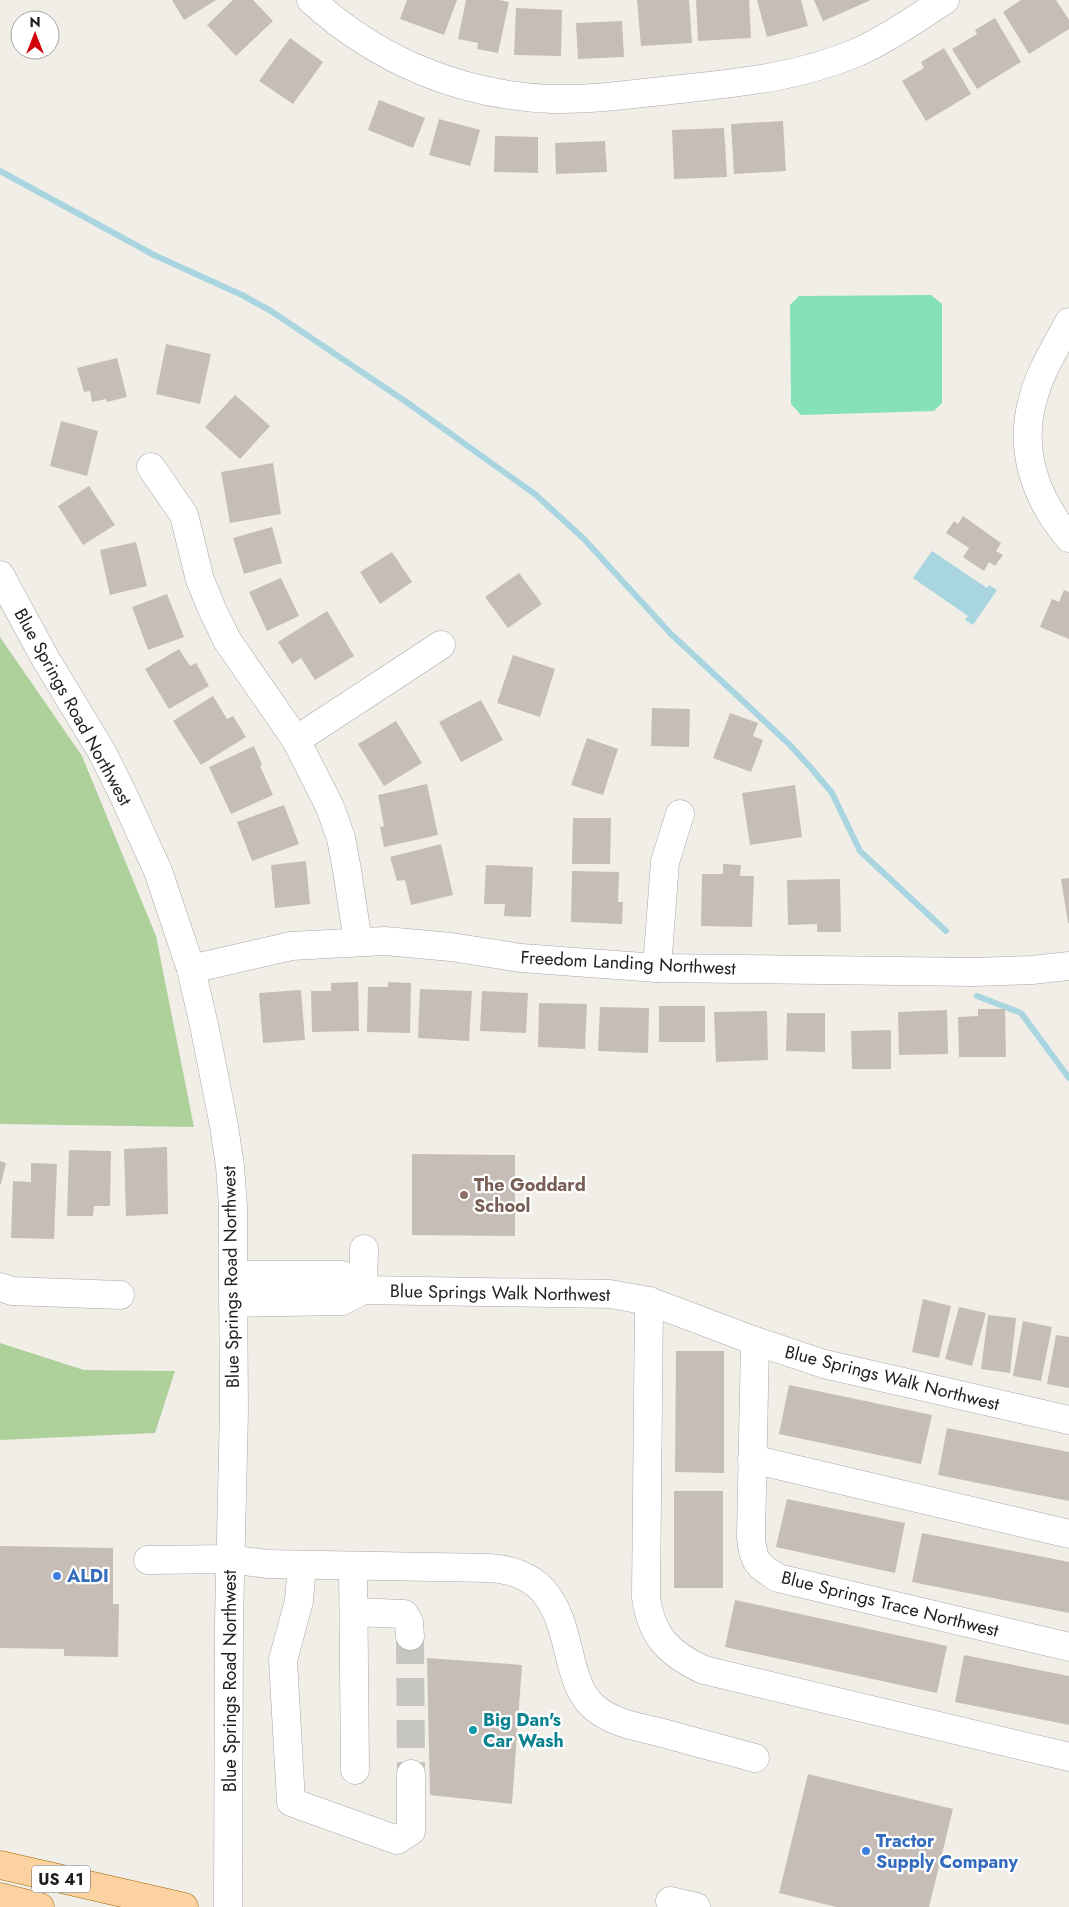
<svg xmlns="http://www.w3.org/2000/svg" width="1069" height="1907" font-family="Jost,sans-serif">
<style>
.forest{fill:#aed19c}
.pitch{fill:#85e1ba}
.water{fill:#a8d5df}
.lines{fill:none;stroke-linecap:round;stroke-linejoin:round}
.stream{stroke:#a8d5df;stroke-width:6}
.building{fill:#c6bdb7}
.minor-tunnel{stroke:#c7c5c0;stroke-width:28;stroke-dasharray:28 14;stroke-linecap:butt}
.minor-casing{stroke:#a8a8a8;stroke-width:29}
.major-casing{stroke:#9e6400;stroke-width:29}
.minor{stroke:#fff;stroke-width:28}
.major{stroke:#fdd2a1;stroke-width:28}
.education-dot{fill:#8d6e63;stroke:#fff;stroke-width:2}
.shop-dot{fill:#3f7fe0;stroke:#fff;stroke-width:2}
.culture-dot{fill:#0f9aa8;stroke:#fff;stroke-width:2}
.labels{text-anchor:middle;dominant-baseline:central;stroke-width:4.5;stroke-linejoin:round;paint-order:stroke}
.shield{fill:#fff;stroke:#646464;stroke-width:1}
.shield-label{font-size:16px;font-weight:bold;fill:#212121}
.street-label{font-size:18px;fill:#212121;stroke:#fff}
.education-label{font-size:18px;font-weight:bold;fill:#785e54;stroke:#fff;text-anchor:start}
.shop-label{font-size:18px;font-weight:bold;fill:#366cbe;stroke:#fff;text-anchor:start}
.culture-label{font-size:18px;font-weight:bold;fill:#0d838f;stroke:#fff;text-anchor:start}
</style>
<rect width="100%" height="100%" fill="#f1eee8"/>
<g class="forest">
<path d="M 0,637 L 82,756 L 156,936 L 194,1127 L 0,1124 Z"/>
<path d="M 0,1343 L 84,1370 L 175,1371 L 155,1433 L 0,1440 Z"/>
</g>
<path class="pitch" d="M 931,295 L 942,304 L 942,403 L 934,411 L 801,415 L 791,404 L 790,305 L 799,296 Z"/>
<path class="water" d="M 932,551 L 987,588 L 989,585 L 997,590 L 973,625 L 965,620 L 968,616 L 913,578 Z"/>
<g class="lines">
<g class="stream">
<path d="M 0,171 L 154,255 L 242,295 L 271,311 L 405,401 L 536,495 L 584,539 L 671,634 L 789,744 L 811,768 L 832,793 L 860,851 L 946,931"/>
<path d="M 977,996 L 1021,1013 L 1069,1078"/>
</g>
</g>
<g class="building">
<path d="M 172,0 L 216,0 L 184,20 Z"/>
<path d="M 233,0 L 253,0 L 273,21 L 236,56 L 207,25 Z"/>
<path d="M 407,0 L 457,0 L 444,35 L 400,19 Z"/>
<path d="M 466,0 L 499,0 L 509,2 L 498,53 L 477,49 L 478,43 L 458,39 Z"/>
<path d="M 637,0 L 689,0 L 692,43 L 641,46 Z"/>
<path d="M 696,0 L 749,0 L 751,38 L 698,41 Z"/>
<path d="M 757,0 L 801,0 L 808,26 L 767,37 Z"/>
<path d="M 814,0 L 871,0 L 823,21 Z"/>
<path d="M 1021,0 L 1056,0 L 1069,20 L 1069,29 L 1029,54 L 1003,12 Z"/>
<path d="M 516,8 L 562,10 L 561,56 L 514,55 Z"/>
<path d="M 995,18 L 1021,62 L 977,89 L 952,49 L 977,34 L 975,30 Z"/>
<path d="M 622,21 L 624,57 L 578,59 L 576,23 Z"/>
<path d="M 290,38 L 323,62 L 293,104 L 259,81 Z"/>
<path d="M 944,48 L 971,94 L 926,121 L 902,81 L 924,68 L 921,62 Z"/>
<path d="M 379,100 L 425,118 L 413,148 L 368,130 Z"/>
<path d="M 439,119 L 480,130 L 470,166 L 429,155 Z"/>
<path d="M 783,121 L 786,171 L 734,174 L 731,124 Z"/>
<path d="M 724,128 L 727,177 L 674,179 L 672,130 Z"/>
<path d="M 495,136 L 538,137 L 538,173 L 494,172 Z"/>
<path d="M 605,141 L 607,172 L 556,174 L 555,143 Z"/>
<path d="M 166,344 L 211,354 L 200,404 L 156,394 Z"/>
<path d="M 117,358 L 127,397 L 107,402 L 106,399 L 92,402 L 90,391 L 84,392 L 77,368 Z"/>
<path d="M 235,395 L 270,426 L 240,459 L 205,427 Z"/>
<path d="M 61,421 L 98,431 L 87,476 L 50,466 Z"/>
<path d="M 273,463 L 281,514 L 230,523 L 221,472 Z"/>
<path d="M 89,486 L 115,525 L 83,545 L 58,506 Z"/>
<path d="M 963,516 L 1001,543 L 996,551 L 1003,555 L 995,566 L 989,562 L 984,571 L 963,557 L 969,548 L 946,533 L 954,521 L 958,524 Z"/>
<path d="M 272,527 L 282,563 L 244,574 L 233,538 Z"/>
<path d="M 136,542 L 147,586 L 110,595 L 100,550 Z"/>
<path d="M 392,552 L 412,582 L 380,604 L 360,572 Z"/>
<path d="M 519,573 L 542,604 L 508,628 L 485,597 Z"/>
<path d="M 281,578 L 299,616 L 267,631 L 249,592 Z"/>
<path d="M 1064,590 L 1069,592 L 1069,639 L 1040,627 L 1052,599 L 1059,602 Z"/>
<path d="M 167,594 L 184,637 L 148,650 L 132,607 Z"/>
<path d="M 327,611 L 354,656 L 315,680 L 301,658 L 292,664 L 278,642 Z"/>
<path d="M 179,649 L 190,666 L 196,663 L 209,686 L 169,709 L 145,669 Z"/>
<path d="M 513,655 L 555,669 L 540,717 L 497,703 Z"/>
<path d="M 213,696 L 227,719 L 233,716 L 246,737 L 201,765 L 173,721 Z"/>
<path d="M 481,700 L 503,740 L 461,762 L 439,722 Z"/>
<path d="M 652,708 L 690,709 L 689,747 L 651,746 Z"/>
<path d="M 730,713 L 758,723 L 753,736 L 763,740 L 751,772 L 713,758 Z"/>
<path d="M 396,721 L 422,763 L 384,786 L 358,744 Z"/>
<path d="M 587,738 L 618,749 L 603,795 L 571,785 Z"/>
<path d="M 254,746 L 262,765 L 260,766 L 273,795 L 231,814 L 209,767 Z"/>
<path d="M 427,784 L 438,835 L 384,847 L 380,827 L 384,826 L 378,795 Z"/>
<path d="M 795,785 L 802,837 L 750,845 L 742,793 Z"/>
<path d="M 284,805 L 299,844 L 252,861 L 237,822 Z"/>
<path d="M 573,818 L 611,818 L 610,864 L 572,864 Z"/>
<path d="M 441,844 L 453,895 L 411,905 L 405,880 L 397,881 L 390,857 Z"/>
<path d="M 306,861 L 310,904 L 275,908 L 271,865 Z"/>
<path d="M 723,864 L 741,865 L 740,876 L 754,876 L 752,927 L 701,926 L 702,874 L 723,874 Z"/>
<path d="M 486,865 L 533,867 L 531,917 L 504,916 L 505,904 L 484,904 Z"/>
<path d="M 572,871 L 619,872 L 618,902 L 623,902 L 622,924 L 571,922 Z"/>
<path d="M 1069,878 L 1069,923 L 1068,923 L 1061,879 Z"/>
<path d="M 840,879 L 841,932 L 817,932 L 817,924 L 788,925 L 787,880 Z"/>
<path d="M 358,982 L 359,1031 L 312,1032 L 311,991 L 331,991 L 331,983 Z"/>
<path d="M 388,982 L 411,983 L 410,1033 L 367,1032 L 368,987 L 388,987 Z"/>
<path d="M 420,989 L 472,991 L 469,1041 L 418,1038 Z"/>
<path d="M 301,990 L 305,1040 L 263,1043 L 259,993 Z"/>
<path d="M 482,991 L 528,993 L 526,1033 L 480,1031 Z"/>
<path d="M 539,1003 L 587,1004 L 585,1049 L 538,1047 Z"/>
<rect x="659" y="1006" width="46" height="36"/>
<path d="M 600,1007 L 649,1008 L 648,1053 L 598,1051 Z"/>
<path d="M 978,1009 L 1005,1009 L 1006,1057 L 959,1057 L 958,1017 L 978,1016 Z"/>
<path d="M 947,1010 L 948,1054 L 899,1055 L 898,1012 Z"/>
<path d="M 767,1011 L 768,1060 L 716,1062 L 714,1012 Z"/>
<path d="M 787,1013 L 825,1013 L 825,1052 L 786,1051 Z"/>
<path d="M 891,1030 L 891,1069 L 852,1069 L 851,1031 Z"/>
<path d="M 167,1147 L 168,1214 L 126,1216 L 124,1149 Z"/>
<path d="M 69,1150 L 111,1151 L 110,1206 L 94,1206 L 93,1216 L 67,1216 Z"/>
<path d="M 412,1154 L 515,1155 L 515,1236 L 412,1235 Z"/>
<path d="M 0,1161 L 6,1163 L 1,1184 L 0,1184 Z"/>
<path d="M 31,1163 L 57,1164 L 54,1239 L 11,1238 L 13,1181 L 31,1182 Z"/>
<path d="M 923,1299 L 951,1306 L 939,1358 L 912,1352 Z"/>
<path d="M 959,1307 L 986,1313 L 972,1366 L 945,1359 Z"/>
<path d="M 988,1315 L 1016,1318 L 1010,1373 L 981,1369 Z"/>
<path d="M 1023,1321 L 1052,1327 L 1041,1381 L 1013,1376 Z"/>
<path d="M 1056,1335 L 1069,1337 L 1069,1388 L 1047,1384 Z"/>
<path d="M 676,1351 L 724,1351 L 724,1473 L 675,1472 Z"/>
<path d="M 789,1385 L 932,1415 L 921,1464 L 779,1434 Z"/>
<path d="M 947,1428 L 1069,1452 L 1069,1501 L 938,1475 Z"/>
<rect x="674" y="1491" width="49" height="97"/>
<path d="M 787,1499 L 905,1523 L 895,1573 L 776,1547 Z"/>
<path d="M 922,1533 L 1069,1562 L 1069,1613 L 912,1582 Z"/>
<path d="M 0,1546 L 113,1548 L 113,1604 L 119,1604 L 118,1657 L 64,1656 L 64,1649 L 0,1648 Z"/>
<path d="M 735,1600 L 947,1646 L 937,1693 L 725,1647 Z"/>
<path d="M 964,1655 L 1069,1676 L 1069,1725 L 955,1702 Z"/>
<path d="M 427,1658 L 522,1665 L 512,1804 L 430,1795 Z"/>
<path d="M 808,1774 L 953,1809 L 929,1907 L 836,1907 L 779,1893 Z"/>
</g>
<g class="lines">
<path class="minor-tunnel" d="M 410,1636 L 411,1774"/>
<g class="minor-casing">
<g id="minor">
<path d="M 311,0 C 378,61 462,96 553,99 C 596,100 639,93 681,89 C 744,82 799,77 858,52 C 889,38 917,18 945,0"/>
<path d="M 1069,322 C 1056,347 1040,371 1033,399 C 1018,450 1036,499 1069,538"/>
<path d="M 151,467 L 184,515 L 200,580 L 212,609 L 227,640 L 296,740 L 330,807 L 341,838 L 347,870 L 358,942"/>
<path d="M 0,575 L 45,658 L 102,752 L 122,792 L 158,871 L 191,969 L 204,1025 L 224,1126 L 230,1166 L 233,1207 L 233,1275 L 234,1410 L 229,1622 L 228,1907"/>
<path d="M 296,740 L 441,645"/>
<path d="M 657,968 L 665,862 L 680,814"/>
<path d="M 191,969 L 291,946 L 385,941 L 451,947 L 521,958 L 657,968 L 975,972 L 1032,970 L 1069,966"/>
<path d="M 233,1275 L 342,1275 L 363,1290"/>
<path d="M 0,1287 L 12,1291 L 120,1295"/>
<path d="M 363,1290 L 364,1249"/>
<path d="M 649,1301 L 646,1597 C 651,1636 669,1654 704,1670 L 1069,1757"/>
<path d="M 233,1303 L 342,1301 L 363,1290 L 610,1294 L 649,1301 L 755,1341 L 824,1364 L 1069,1420"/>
<path d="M 755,1341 L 751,1537 C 753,1562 757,1565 778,1578 L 1069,1647"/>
<path d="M 752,1459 L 1069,1534"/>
<path d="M 148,1560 L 230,1559 L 267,1564 L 489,1568 C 550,1572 559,1611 571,1661 C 576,1679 580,1695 595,1708 C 615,1725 646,1728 670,1735 C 698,1743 726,1750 755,1758"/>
<path d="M 302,1565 L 299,1601 L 283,1660 L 291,1802 L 397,1840 L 411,1831 L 411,1774"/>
<path d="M 353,1566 L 355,1770"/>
<path d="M 354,1612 L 404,1614 L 409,1622 L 410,1636"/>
<path d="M 670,1901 L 696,1907"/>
</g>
</g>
<g class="major-casing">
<g id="major">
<path d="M 0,1865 L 184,1907"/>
<path d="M 0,1897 L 40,1907"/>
</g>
</g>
<use href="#minor" class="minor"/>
<use href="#major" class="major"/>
</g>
<circle class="education-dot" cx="464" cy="1195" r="5"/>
<g class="shop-dot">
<circle cx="57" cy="1576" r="5"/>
<circle cx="866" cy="1851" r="5"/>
</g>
<circle class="culture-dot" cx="473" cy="1730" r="5"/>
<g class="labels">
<rect class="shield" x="32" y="1865.5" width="58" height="27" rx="4"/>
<g class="shield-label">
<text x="61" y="1879">US 41</text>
</g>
<g class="street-label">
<text transform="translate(73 707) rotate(61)">Blue Springs Road Northwest</text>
<text transform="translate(628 963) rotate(3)">Freedom Landing Northwest</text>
<text transform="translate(231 1277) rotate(-91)">Blue Springs Road Northwest</text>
<text transform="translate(500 1293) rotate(1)">Blue Springs Walk Northwest</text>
<text transform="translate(892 1378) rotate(14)">Blue Springs Walk Northwest</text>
<text transform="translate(890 1604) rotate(14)">Blue Springs Trace Northwest</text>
<text transform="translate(230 1681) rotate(-90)">Blue Springs Road Northwest</text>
</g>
<g class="education-label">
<text x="474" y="1185">The Goddard<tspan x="474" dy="21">School</tspan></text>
</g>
<g class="shop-label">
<text x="67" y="1576">ALDI</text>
<text x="876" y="1841">Tractor<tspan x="876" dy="21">Supply Company</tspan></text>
</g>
<g class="culture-label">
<text x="483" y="1720">Big Dan's<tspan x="483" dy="21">Car Wash</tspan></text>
</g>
</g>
<g transform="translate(35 35)"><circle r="24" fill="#ffffff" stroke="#a6a6a6"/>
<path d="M0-4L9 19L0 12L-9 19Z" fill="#d20008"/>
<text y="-8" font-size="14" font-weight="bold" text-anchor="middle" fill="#212121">N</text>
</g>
</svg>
